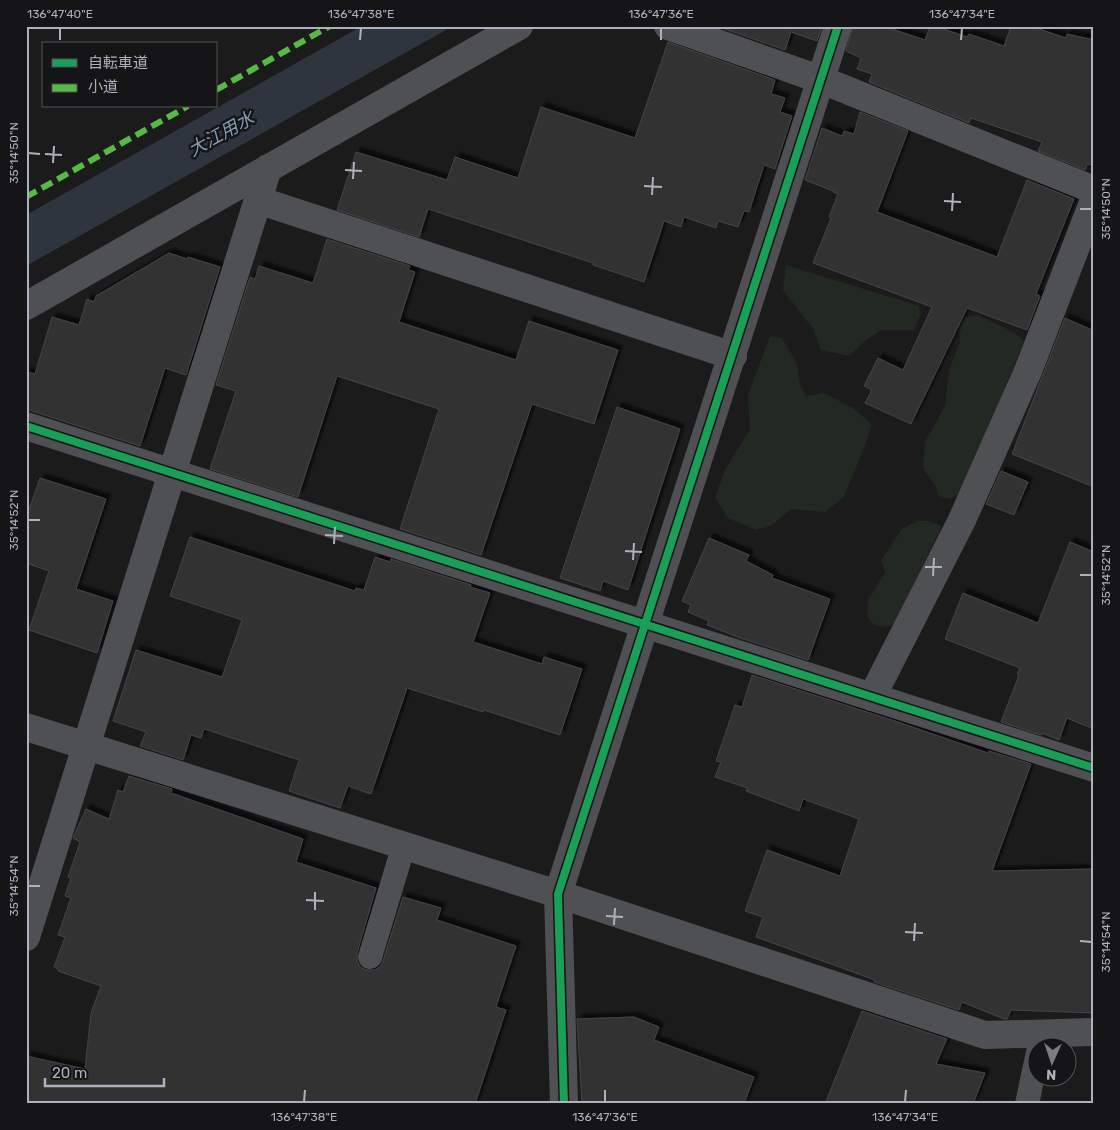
<svg xmlns="http://www.w3.org/2000/svg" width="1120" height="1130" font-family="Rubik,'Noto Sans JP',sans-serif">
<style>
.green{fill:#212922}
.water{fill:#2e353e}
.building{fill:#333;stroke:#434447;filter:url(#shadow)}
.lines{fill:none;stroke-linecap:round;stroke-linejoin:round}
.service{stroke:#4f5054;stroke-width:24}
.minor{stroke:#4f5054;stroke-width:28}
.tertiary{stroke:#4f5054;stroke-width:28}
.quiet{stroke:#58b947;stroke-width:6;stroke-dasharray:12 6;stroke-linecap:butt}
.cycleway-casing{stroke:#151517;stroke-width:11}
.cycleway{stroke:#1a9f57;stroke-width:8}
.ticks{fill:none;stroke:#adb1bc;stroke-width:2}
.labels{text-anchor:middle;dominant-baseline:central;stroke-width:5;stroke-linejoin:round;paint-order:stroke}
.water-label{font-size:18px;font-style:italic;fill:#859cb5;stroke:#151517}
.neatline{fill:none;stroke:#adb1bc;stroke-width:2}
.ticks-label{font-size:12px;text-anchor:middle;fill:#adb1bc}
</style>
<defs>
<filter id="shadow"><feDropShadow dx="4.5" dy="-4.5" stdDeviation="1" flood-color="#0009"/></filter>
</defs>
<rect width="100%" height="100%" fill="#1b1b1b"/>
<g class="green">
<path d="M 786,265 L 919,306 L 920,316 L 914,330 L 881,330 L 864,342 L 849,356 L 821,350 L 814,330 L 783,290 Z"/>
<path d="M 978,315 L 1015,333 L 1024,341 L 962,493 L 950,499 L 939,496 L 935,485 L 923,468 L 925,442 L 945,406 L 949,370 L 960,341 L 959,326 L 964,317 Z"/>
<path d="M 770,336 L 782,338 L 797,363 L 800,385 L 806,396 L 824,393 L 853,408 L 872,424 L 864,448 L 844,497 L 825,512 L 791,509 L 771,526 L 756,530 L 728,518 L 715,498 L 725,470 L 750,429 L 748,395 Z"/>
<path d="M 918,521 L 929,521 L 942,526 L 894,624 L 886,627 L 874,625 L 867,616 L 868,600 L 885,573 L 881,560 L 902,529 Z"/>
</g>
<path class="water" d="M 362,26 L 453,26 L 26,266 L 26,215 Z"/>
<g class="building">
<path d="M 716,26 L 822,26 L 817,41 L 791,32 L 785,50 Z"/>
<path d="M 853,26 L 883,26 L 925,40 L 930,26 L 935,26 L 967,37 L 969,34 L 1004,46 L 1011,26 L 1030,26 L 1066,38 L 1067,34 L 1094,40 L 1094,165 L 1087,164 L 1085,170 L 1038,151 L 1042,142 L 971,118 L 969,123 L 869,82 L 872,74 L 857,69 L 861,58 L 846,51 Z"/>
<path d="M 668,42 L 775,80 L 771,94 L 785,98 L 780,112 L 792,116 L 775,169 L 764,165 L 749,212 L 744,211 L 738,227 L 718,221 L 716,228 L 684,217 L 681,227 L 664,221 L 644,282 L 593,265 L 593,263 L 428,209 L 419,237 L 337,210 L 356,152 L 447,180 L 455,157 L 518,178 L 541,107 L 635,138 Z"/>
<path d="M 860,112 L 908,131 L 877,212 L 997,257 L 1027,180 L 1074,199 L 1036,294 L 1040,296 L 1027,330 L 967,308 L 911,424 L 865,403 L 872,390 L 864,386 L 878,358 L 903,370 L 932,307 L 813,263 L 831,218 L 829,217 L 838,194 L 833,192 L 833,191 L 805,180 L 822,128 L 842,136 L 844,131 L 854,134 Z"/>
<path d="M 327,239 L 410,266 L 408,270 L 415,272 L 399,322 L 516,360 L 529,321 L 618,350 L 594,424 L 532,404 L 481,555 L 400,529 L 439,409 L 337,376 L 298,497 L 210,469 L 236,391 L 216,385 L 250,277 L 255,279 L 259,266 L 313,283 Z"/>
<path d="M 169,253 L 187,259 L 188,257 L 220,267 L 186,375 L 165,368 L 140,446 L 26,409 L 26,372 L 35,374 L 52,317 L 79,325 L 87,299 L 94,302 L 96,296 Z"/>
<path d="M 1065,318 L 1094,331 L 1094,487 L 1012,454 Z"/>
<path d="M 617,407 L 680,429 L 628,590 L 603,581 L 600,591 L 560,578 Z"/>
<path d="M 1001,471 L 1028,482 L 1014,515 L 986,504 Z"/>
<path d="M 40,478 L 106,499 L 76,589 L 113,601 L 97,653 L 29,630 L 49,571 L 26,563 L 26,518 Z"/>
<path d="M 190,537 L 355,591 L 356,588 L 364,590 L 375,557 L 390,562 L 391,559 L 471,585 L 470,587 L 490,593 L 473,642 L 542,664 L 544,657 L 582,669 L 560,735 L 484,710 L 483,712 L 407,688 L 371,794 L 348,786 L 340,808 L 289,791 L 299,760 L 204,729 L 201,738 L 191,735 L 183,760 L 140,746 L 146,732 L 113,721 L 136,650 L 222,677 L 242,620 L 170,596 Z"/>
<path d="M 709,538 L 749,555 L 746,561 L 773,575 L 772,578 L 830,599 L 808,660 L 740,638 L 707,625 L 709,621 L 688,612 L 691,605 L 682,601 Z"/>
<path d="M 1070,542 L 1094,552 L 1094,729 L 1067,718 L 1059,740 L 1042,733 L 1041,735 L 1001,722 L 1019,675 L 1017,674 L 1020,668 L 945,639 L 963,593 L 1038,623 Z"/>
<path d="M 752,675 L 895,721 L 988,753 L 989,751 L 1031,764 L 992,871 L 1094,869 L 1094,1013 L 1011,1010 L 1007,1019 L 1004,1019 L 962,1002 L 959,1010 L 874,982 L 875,980 L 756,937 L 763,917 L 745,911 L 767,850 L 840,876 L 859,819 L 803,799 L 799,811 L 746,791 L 747,788 L 715,777 L 721,762 L 716,761 L 735,705 L 742,707 Z"/>
<path d="M 129,776 L 172,789 L 171,793 L 303,839 L 296,862 L 376,888 L 357,953 L 357,961 L 360,967 L 366,970 L 374,970 L 380,967 L 383,961 L 403,897 L 441,908 L 437,920 L 516,946 L 496,1007 L 506,1010 L 475,1104 L 26,1104 L 26,1056 L 85,1069 L 91,1013 L 101,986 L 58,971 L 58,969 L 54,967 L 65,937 L 58,935 L 71,898 L 65,896 L 71,878 L 68,877 L 80,842 L 73,838 L 86,809 L 109,819 L 118,790 L 123,792 Z"/>
<path d="M 862,1011 L 947,1039 L 936,1064 L 985,1073 L 973,1104 L 825,1104 Z"/>
<path d="M 634,1017 L 659,1027 L 654,1040 L 754,1077 L 744,1104 L 582,1104 L 577,1019 Z"/>
</g>
<g class="lines">
<g class="service">
<path d="M 370,957 L 404,845"/>
<path d="M 1027,1104 L 1038,1052"/>
</g>
<g class="minor">
<path d="M 668,26 L 822,80 L 1094,190"/>
<path d="M 258,200 L 733,356"/>
<path d="M 26,306 L 519,26"/>
<path d="M 26,426 L 1094,768"/>
<path d="M 872,697 L 962,520 L 1028,371 L 1094,200"/>
<path d="M 26,727 L 558,894 L 985,1035 L 1094,1032"/>
<path d="M 26,937 L 268,168"/>
</g>
<path class="tertiary" d="M 564,1104 L 558,894 L 838,26"/>
<g class="quiet">
<path d="M 216,90 L 330,26"/>
<path d="M 26,197 L 188,106"/>
</g>
<g class="cycleway-casing">
<g id="cycleway">
<path d="M 26,426 L 1094,768"/>
<path d="M 564,1104 L 558,894 L 838,26"/>
</g>
</g>
<use href="#cycleway" class="cycleway"/>
</g>
<path class="ticks" d="M 60,40 L 60,28M 360,40 L 361,28M 661,40 L 661,28M 961,40 L 962,28M 28,153 L 40,154M 45,154 L 62,155M 53,163 L 54,146M 345,170 L 362,171M 353,179 L 354,162M 644,186 L 662,187M 652,195 L 653,177M 944,201 L 961,202M 1080,209 L 1092,209M 952,211 L 953,193M 28,520 L 40,520M 325,535 L 343,536M 334,544 L 335,527M 625,551 L 642,552M 633,560 L 634,543M 925,567 L 942,567M 1080,575 L 1092,575M 933,576 L 934,558M 28,886 L 40,886M 306,900 L 324,901M 315,910 L 315,892M 606,916 L 623,917M 614,925 L 615,908M 905,932 L 923,933M 914,941 L 915,923M 1080,941 L 1092,942M 304,1102 L 305,1090M 605,1102 L 605,1090M 905,1102 L 906,1090"/>
<g class="labels">
<g class="water-label">
<text transform="translate(221 134) rotate(-29)">大江用水</text>
</g>
</g>
<rect width="1120" height="1130" fill="none" stroke="#151517" stroke-width="55"/>
<rect x="42" y="42" width="175" height="65" fill="#151517" stroke="#525359"/>
<rect x="52" y="59" width="25" height="8" fill="#1a9f57" stroke="#525359"/>
<text x="88" y="68" font-size="15" fill="#adb1bc">自転車道</text>
<rect x="52" y="84" width="25" height="8" fill="#58b947" stroke="#525359"/>
<text x="88" y="92" font-size="15" fill="#adb1bc">小道</text>
<g transform="translate(1052 1062) rotate(183)"><circle r="24" fill="#151517" stroke="#525359"/>
<path d="M0-4L9 19L0 12L-9 19Z" fill="#7a7c84"/>
<text y="-8" font-size="14" font-weight="bold" text-anchor="middle" fill="#adb1bc">N</text>
</g>
<path d="M45 1078v8h119v-8" fill="none" stroke="#adb1bc" stroke-width="2.5"/>
<text x="52" y="1078" font-size="15" fill="#adb1bc" stroke="#151517" stroke-width="4" paint-order="stroke">20 m</text>
<rect x="28" y="28" width="1064" height="1074" class="neatline"/>
<g class="ticks-label">
<text x="60" y="18">136°47'40"E</text>
<text x="361" y="18">136°47'38"E</text>
<text x="661" y="18">136°47'36"E</text>
<text x="962" y="18">136°47'34"E</text>
<text transform="translate(14 153) rotate(-90)" y="4">35°14'50"N</text>
<text transform="translate(1106 209) rotate(-90)" y="4">35°14'50"N</text>
<text transform="translate(14 520) rotate(-90)" y="4">35°14'52"N</text>
<text transform="translate(1106 575) rotate(-90)" y="4">35°14'52"N</text>
<text transform="translate(14 886) rotate(-90)" y="4">35°14'54"N</text>
<text transform="translate(1106 942) rotate(-90)" y="4">35°14'54"N</text>
<text x="304" y="1121">136°47'38"E</text>
<text x="605" y="1121">136°47'36"E</text>
<text x="905" y="1121">136°47'34"E</text>
</g>
</svg>
